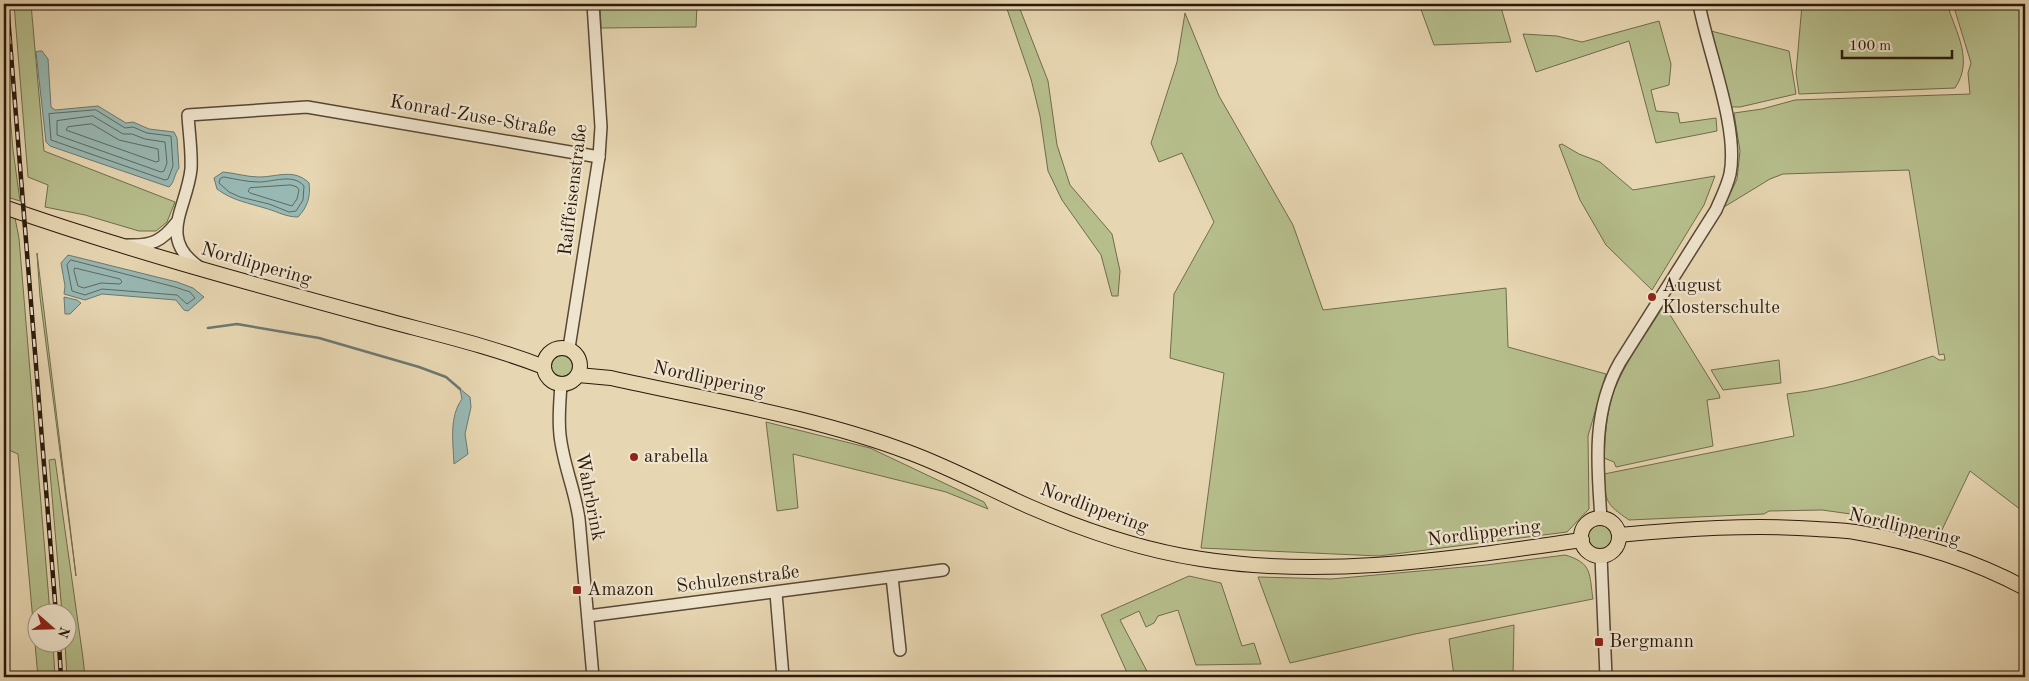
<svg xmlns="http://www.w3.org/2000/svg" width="2029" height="681" font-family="'Old Standard TT',serif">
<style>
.green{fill:#b6be8c;stroke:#706c4c}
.water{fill:#98b8b3;stroke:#6c7870}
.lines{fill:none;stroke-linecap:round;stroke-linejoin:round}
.shore{stroke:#60685f;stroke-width:1}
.stream{stroke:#6c7870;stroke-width:2.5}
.minor-casing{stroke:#584835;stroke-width:14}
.major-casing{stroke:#29190b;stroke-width:16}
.minor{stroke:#efe4cd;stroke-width:11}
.major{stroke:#e7d6b2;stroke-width:14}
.rail-casing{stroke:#29190b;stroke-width:4.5}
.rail{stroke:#efe4cd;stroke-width:2.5;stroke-dasharray:8;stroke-linecap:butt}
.poi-dot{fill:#8f2418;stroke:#efe4cd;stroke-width:2}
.labels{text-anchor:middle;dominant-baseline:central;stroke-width:4.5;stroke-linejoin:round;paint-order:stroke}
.street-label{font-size:19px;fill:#29190b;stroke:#efe4cd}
.poi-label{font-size:19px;fill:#29190b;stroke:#efe4cd;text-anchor:start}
</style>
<rect width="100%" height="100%" fill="#e7d6b2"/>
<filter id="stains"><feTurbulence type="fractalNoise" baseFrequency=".004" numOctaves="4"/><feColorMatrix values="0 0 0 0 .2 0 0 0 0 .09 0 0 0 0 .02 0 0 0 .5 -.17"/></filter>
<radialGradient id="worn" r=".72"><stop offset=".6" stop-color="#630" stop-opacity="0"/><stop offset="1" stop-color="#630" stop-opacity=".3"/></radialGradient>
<g class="green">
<path d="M 14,4 L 31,4 L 44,151 L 175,202 L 167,222 L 156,231 L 139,231 L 85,215 L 45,207 L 48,185 L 28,177 Z"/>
<path d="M 600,4 L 697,4 L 696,27 L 601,28 Z"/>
<path d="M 1018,4 L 1048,81 L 1057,145 L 1070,185 L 1112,234 L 1120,271 L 1118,296 L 1112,296 L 1101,255 L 1062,200 L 1048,171 L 1040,116 L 1031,79 L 1007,9 Z"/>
<path d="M 1419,4 L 1500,4 L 1511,42 L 1434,45 Z"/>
<path d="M 1704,4 L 1947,4 C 1956,33 1974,60 1955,88 L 1799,94 L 1796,73 L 1802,5 L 1747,4 L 1705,9 Z"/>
<path d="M 1953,4 L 2025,4 L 2025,513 L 1970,471 L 1940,534 L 1865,516 L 1822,510 L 1769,511 L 1764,514 L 1629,520 C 1606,504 1605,502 1604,474 L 1794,436 L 1787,394 C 1839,388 1883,373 1933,356 L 1939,360 L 1945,360 L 1944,354 L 1939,355 L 1909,170 L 1783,174 L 1770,179 L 1724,207 L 1737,179 L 1740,151 L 1734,113 L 1762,109 L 1795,100 L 1970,94 L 1968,73 L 1971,63 Z"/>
<path d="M 1185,13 L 1219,96 L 1293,225 L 1323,310 L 1506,288 L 1508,347 L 1606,374 L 1588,436 L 1589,509 L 1567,532 L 1379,556 L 1201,548 L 1224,373 L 1170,358 L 1174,294 L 1214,222 L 1182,153 L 1159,162 L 1151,143 L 1177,62 Z"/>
<path d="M 1659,21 L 1671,64 L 1669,85 L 1651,90 L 1656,111 L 1678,113 L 1680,123 L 1716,118 L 1717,131 L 1656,143 L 1629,41 L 1536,72 L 1523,34 L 1557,36 L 1582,42 Z"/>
<path d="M 1711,31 L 1789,51 L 1796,94 L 1740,107 L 1731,107 Z"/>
<path d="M 4,42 L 13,150 L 20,201 L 4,196 Z"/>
<path d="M 1562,144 L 1579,154 L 1600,162 L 1633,190 L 1715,176 L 1704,205 L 1652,290 L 1606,245 L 1580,200 L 1559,145 Z"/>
<path d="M 4,214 L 15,218 L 19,238 L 50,613 L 38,614 L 38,644 L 53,644 L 55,677 L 38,677 L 18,454 L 4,448 Z"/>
<path d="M 37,254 L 37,253 L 76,576 L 40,297 Z"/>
<path d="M 1664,305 L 1719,394 L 1720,398 L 1707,400 L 1713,446 L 1616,467 L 1614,462 L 1604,458 C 1605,439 1606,419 1611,400 C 1620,368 1647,334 1664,305 Z"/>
<circle cx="562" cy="366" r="15"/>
<path d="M 1779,360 L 1781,383 L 1723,390 L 1711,370 Z"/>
<path d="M 766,422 L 870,448 L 984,502 L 988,509 L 946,492 L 793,454 L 798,508 L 777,511 Z"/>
<path d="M 55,459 L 83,658 L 85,677 L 67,677 L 65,644 L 68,644 L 68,614 L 62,613 L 49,460 Z"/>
<circle cx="1600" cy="537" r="15"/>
<path d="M 1565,555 C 1593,563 1589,574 1593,599 L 1415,634 L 1290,663 L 1258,577 L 1331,579 L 1486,565 Z"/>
<path d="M 1189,576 L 1221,583 L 1242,646 L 1254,643 L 1261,664 L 1196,665 L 1178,610 L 1158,616 L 1154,623 L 1146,627 L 1139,611 L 1120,620 L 1149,675 L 1129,677 L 1101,615 Z"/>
<path d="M 1514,625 L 1513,677 L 1450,677 L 1454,676 L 1449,639 Z"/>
</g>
<g class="water">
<path d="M 39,51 L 42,51 L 48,59 L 51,107 L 55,110 L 98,106 L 126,123 L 133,122 L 149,129 L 174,132 L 177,138 L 179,168 C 174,174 175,182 169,187 L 50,146 L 46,142 L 36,52 Z"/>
<path d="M 223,172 C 235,173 247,177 259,177 C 277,177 294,168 309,183 C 311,196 307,208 298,217 C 286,217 278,212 268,209 C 249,203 233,201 217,189 L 214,178 Z"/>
<path d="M 68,255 L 177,282 L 193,288 L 204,297 L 188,311 L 184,310 L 176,300 L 102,294 L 85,300 L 64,294 L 65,286 L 61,263 Z"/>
<path d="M 64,297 L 77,300 L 81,303 L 70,314 L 65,314 Z"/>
<path d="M 460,389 L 470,397 L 471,407 L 465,434 L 468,454 L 454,464 C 453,442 449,417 462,399 Z"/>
</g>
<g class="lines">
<g class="shore">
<path d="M 96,110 L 125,128 L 133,127 L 147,133 L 171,136 L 173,166 L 168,179 L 165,180 L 51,140 L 49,114 Z"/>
<path d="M 93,116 L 123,134 L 132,134 L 145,139 L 165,142 L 167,163 L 164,171 L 161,172 L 57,135 L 57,121 Z"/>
<path d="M 92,124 L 119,140 L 158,149 L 159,161 L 156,162 L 66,130 L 68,127 Z"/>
<path d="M 224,177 C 236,179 247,182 259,182 C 273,182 293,173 304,186 L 303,200 L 296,211 L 289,212 L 269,204 L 240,197 L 229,192 L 219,183 L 220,179 Z"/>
<path d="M 291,185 L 297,187 L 299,190 L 297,199 L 292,206 L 250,193 L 248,191 L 250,188 Z"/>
<path d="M 71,260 L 175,287 L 190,292 L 195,298 L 187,304 L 177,295 L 102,289 L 85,295 L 72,291 L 67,265 Z"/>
<path d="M 75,268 L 120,279 L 122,282 L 120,284 L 101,283 L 84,288 L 78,286 L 74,271 Z"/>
</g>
<path class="stream" d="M 208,328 L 237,324 L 319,338 L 419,367 L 446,377 L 460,389"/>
<g class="minor-casing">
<g id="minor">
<path d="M 128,245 C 152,246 162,241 177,222"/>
<path d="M 199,267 C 157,238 187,208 191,169 C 192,152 189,133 188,115 L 307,107 L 599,157"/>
<path d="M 569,348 L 599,157 L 601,127 L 593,4"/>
<path d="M 561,384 C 560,401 558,418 560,435 C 563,464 575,490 579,519 L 593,677"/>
<path d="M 1601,518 C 1597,464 1592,411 1620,362 L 1716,210 C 1721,198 1727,187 1730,174 C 1739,127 1708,53 1699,4"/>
<path d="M 1601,556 L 1606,677"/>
<path d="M 892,577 L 900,650"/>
<path d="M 776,593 L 783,677"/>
<path d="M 588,616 L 943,570"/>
</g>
</g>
<g class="major-casing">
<g id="major">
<path d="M 4,207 C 121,248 242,281 363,314 C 423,331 485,344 544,367"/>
<circle cx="562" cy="366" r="18"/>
<path d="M 578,375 L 611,378 C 709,400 815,417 908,452 C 949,467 988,488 1028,506 C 1083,530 1141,550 1201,559 C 1328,579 1455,558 1582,540"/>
<circle cx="1600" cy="537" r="19"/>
<path d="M 1619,535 C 1685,529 1751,524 1817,529 C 1830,530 1843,530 1855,532 C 1914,542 1973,560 2025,588"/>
</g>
</g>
<use href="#minor" class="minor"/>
<use href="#major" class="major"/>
<g class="rail-casing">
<g id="rail">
<path d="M 7,4 L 56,614"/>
<path d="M 59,644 L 61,677"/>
</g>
</g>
<use href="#rail" class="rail"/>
</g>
<g class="poi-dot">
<circle cx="1652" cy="297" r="5"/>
<circle cx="634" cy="457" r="5"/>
<rect x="572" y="585" width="10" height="10" rx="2.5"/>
<rect x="1594" y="637" width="10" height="10" rx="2.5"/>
</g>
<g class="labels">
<g class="street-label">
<text transform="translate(473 117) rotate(10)">Konrad-Zuse-Straße</text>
<text transform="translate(574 190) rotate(-83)">Raiffeisenstraße</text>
<text transform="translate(256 265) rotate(16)">Nordlippering</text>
<text transform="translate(709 380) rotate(12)">Nordlippering</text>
<text transform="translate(589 497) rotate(79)">Wahrbrink</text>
<text transform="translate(1094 509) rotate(20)">Nordlippering</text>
<text transform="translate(1904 528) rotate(13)">Nordlippering</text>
<text transform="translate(1484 534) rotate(-7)">Nordlippering</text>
<text transform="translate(738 580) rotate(-7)">Schulzenstraße</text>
</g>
<g class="poi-label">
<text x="1662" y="286">August<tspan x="1662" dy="22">Klosterschulte</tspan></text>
<text x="644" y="457">arabella</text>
<text x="587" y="590">Amazon</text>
<text x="1609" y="642">Bergmann</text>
</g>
</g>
<rect width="2029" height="681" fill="none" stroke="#e7d6b2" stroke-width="20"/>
<rect x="5" y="5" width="2019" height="671" fill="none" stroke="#29190b" stroke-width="2.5"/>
<rect x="10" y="10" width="2009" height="661" fill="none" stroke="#29190b"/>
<g transform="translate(52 628) rotate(110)"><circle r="24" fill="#efe4cd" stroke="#a0937f"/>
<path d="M0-4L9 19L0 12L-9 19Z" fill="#8f2418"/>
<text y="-8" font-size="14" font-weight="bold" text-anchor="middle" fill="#29190b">N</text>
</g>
<path d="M1842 50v8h110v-8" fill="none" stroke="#29190b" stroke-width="2.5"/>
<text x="1849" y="50" font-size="15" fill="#29190b" stroke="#efe4cd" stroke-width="4" paint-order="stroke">100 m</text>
<rect width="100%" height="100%" filter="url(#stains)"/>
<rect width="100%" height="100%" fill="url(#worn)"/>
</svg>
